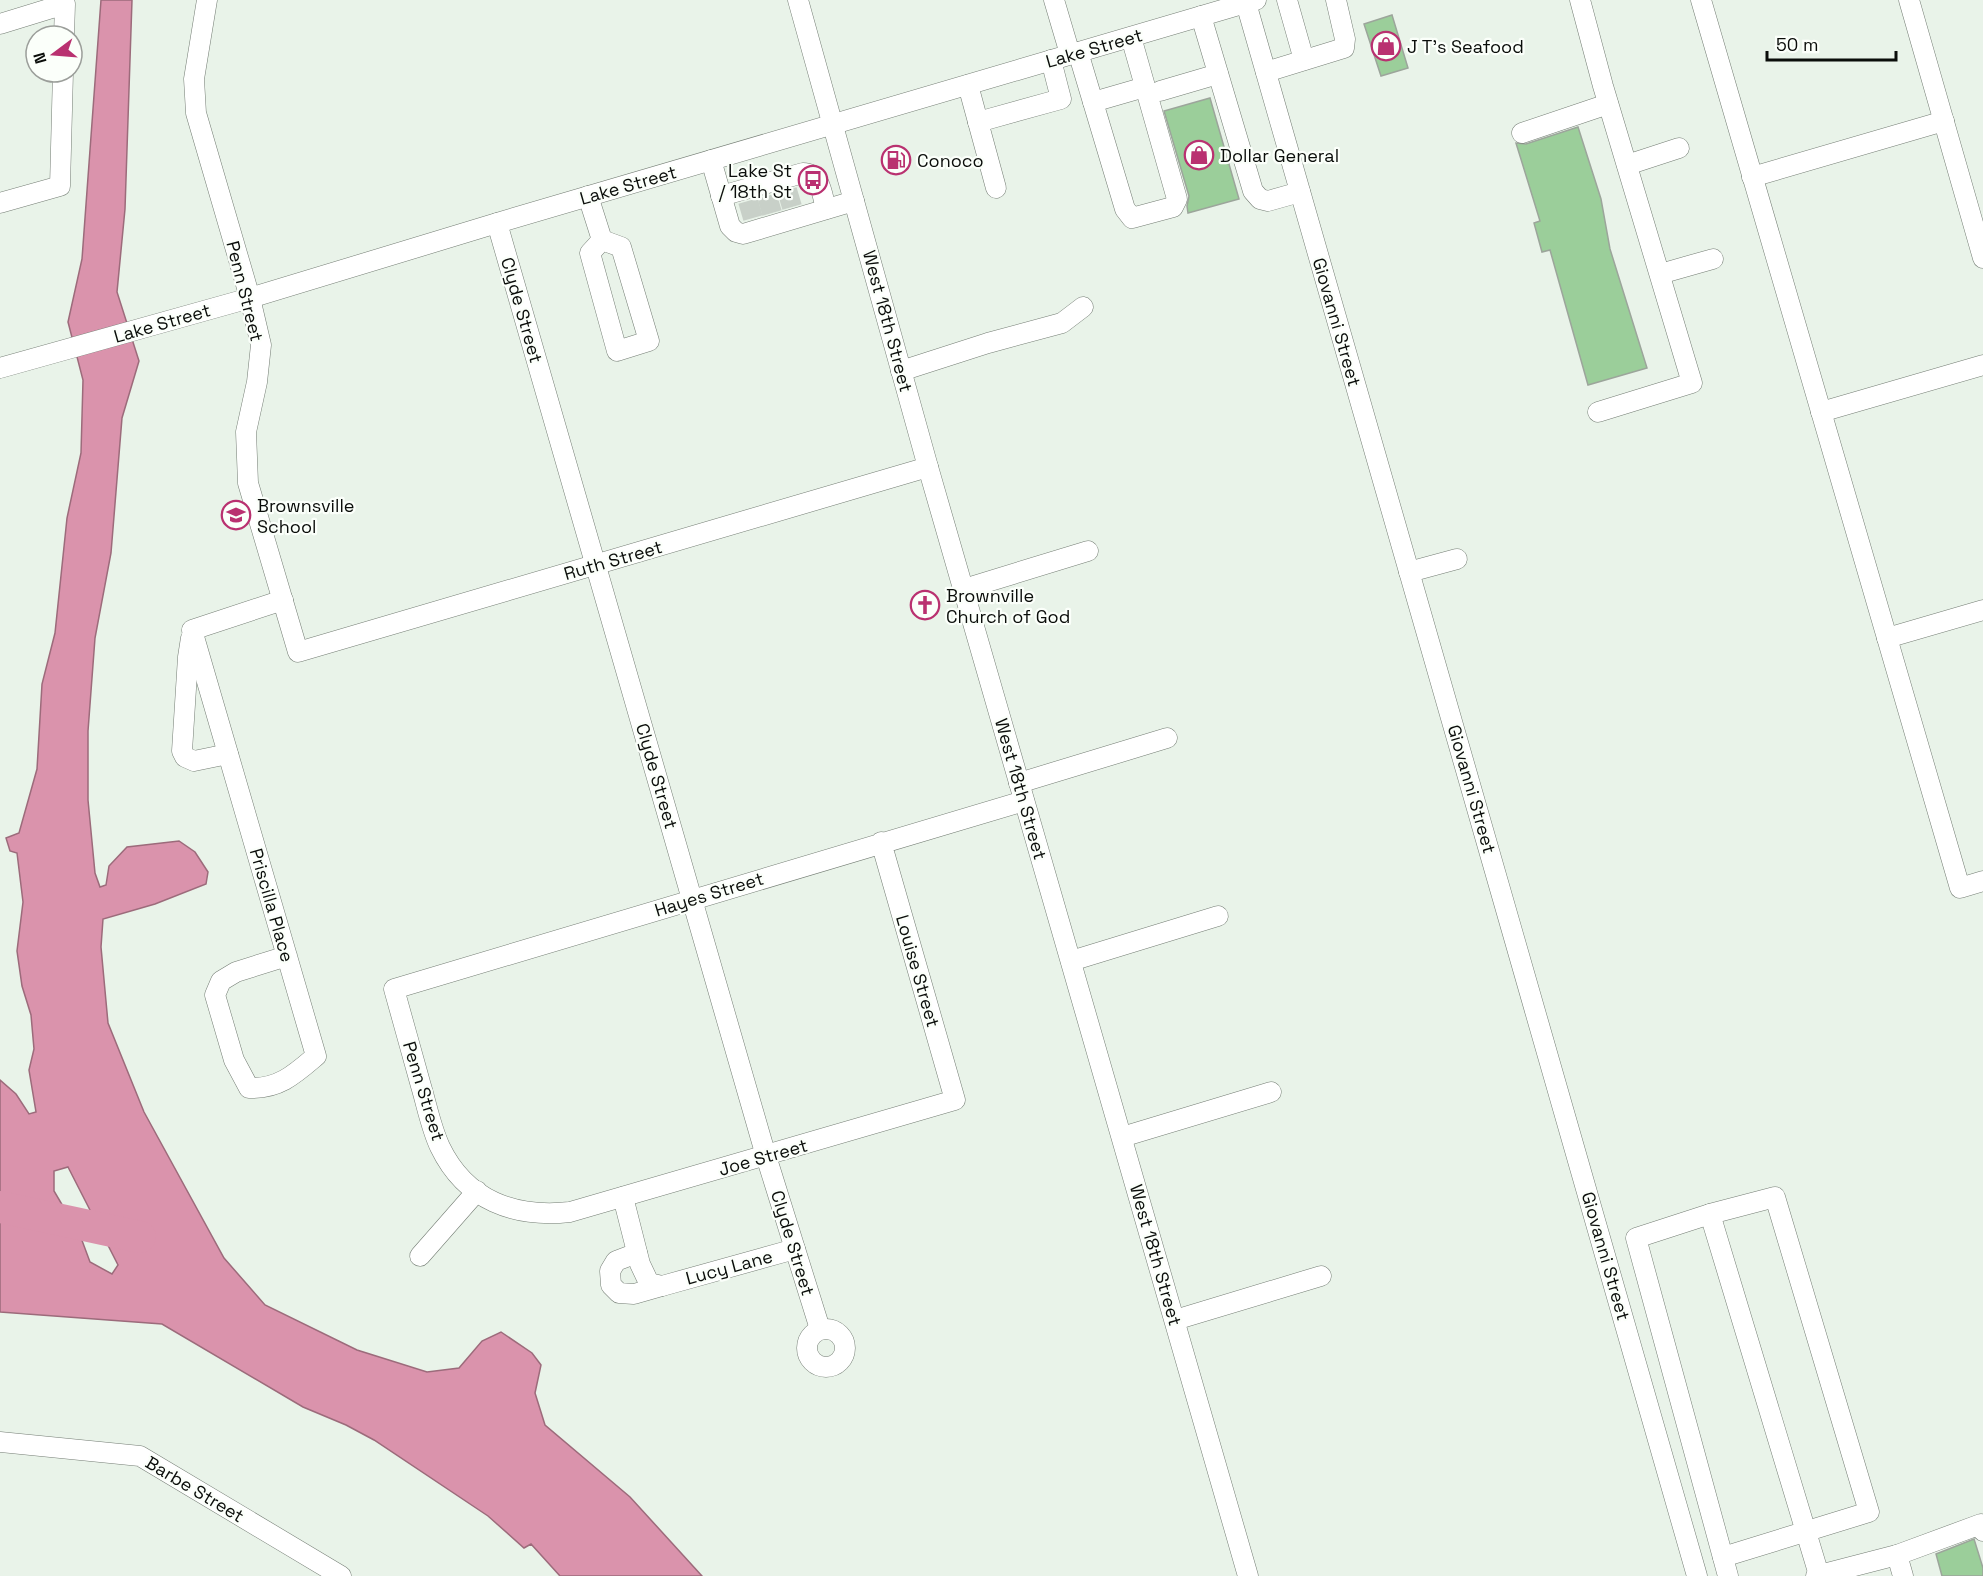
<svg xmlns="http://www.w3.org/2000/svg" width="1983" height="1576" font-family="'Space Grotesk',sans-serif">
<style>
.water{fill:#da93ac;stroke:#9c6b7b;stroke-width:1.5;fill-rule:evenodd}
.lines{fill:none;stroke-linecap:round;stroke-linejoin:round}
.river{stroke:#da93ac;stroke-width:32}
.building{fill:#9bce9a;stroke:#9ca59b;stroke-width:1.5}
.minor-tunnel{stroke:#c8d0c8;stroke-width:20;stroke-dasharray:20 10;stroke-linecap:butt}
.minor-casing{stroke:#747d74;stroke-width:21}
.minor{stroke:#fff;stroke-width:20}
.labels{text-anchor:middle;dominant-baseline:central;stroke-width:4.5;stroke-linejoin:round;paint-order:stroke}
.poi-label{font-size:18px;fill:#0a0d0a;stroke:#fbfffa;text-anchor:start}
.street-label{font-size:18px;fill:#0a0d0a;stroke:#fbfffa}
</style>
<rect width="100%" height="100%" fill="#e9f3e9"/>
<path class="water" d="M 101,0 L 132,0 L 125,209 L 117,292 L 139,361 L 122,418 L 111,553 L 95,638 L 88,731 L 88,800 L 95,873 L 100,887 L 106,885 L 109,866 L 127,847 L 179,841 L 195,852 L 208,872 L 206,884 L 155,904 L 103,919 L 101,947 L 108,1023 L 144,1112 L 224,1258 L 265,1305 L 357,1350 L 427,1372 L 459,1368 L 482,1341 L 501,1332 L 532,1353 L 541,1365 L 535,1393 L 545,1425 L 630,1497 L 702,1576 L 560,1576 L 531,1544 L 524,1548 L 488,1516 L 374,1440 L 346,1425 L 303,1407 L 162,1324 L 0,1312 L 0,1080 L 16,1094 L 29,1114 L 36,1112 L 29,1070 L 34,1049 L 31,1015 L 22,986 L 17,951 L 23,902 L 17,853 L 10,851 L 6,838 L 19,833 L 37,769 L 42,684 L 55,633 L 67,518 L 81,453 L 83,380 L 68,322 L 82,259 ZM 68,1167 L 118,1265 L 112,1274 L 90,1262 L 80,1235 L 54,1191 L 54,1171 Z"/>
<g class="lines">
<path class="river" d="M 0,1207 L 140,1237"/>
</g>
<g class="building">
<path d="M 1392,15 L 1408,68 L 1381,76 L 1364,24 Z"/>
<path d="M 1210,98 L 1239,199 L 1188,213 L 1187,206 L 1189,196 L 1164,111 Z"/>
<path d="M 1578,127 L 1601,199 L 1610,249 L 1647,368 L 1588,385 L 1550,250 L 1542,252 L 1534,223 L 1540,221 L 1516,143 L 1526,144 Z"/>
<path d="M 1974,1539 L 1983,1568 L 1983,1576 L 1942,1576 L 1936,1554 Z"/>
</g>
<g class="lines">
<g class="minor-tunnel">
<path d="M 787,190 L 792,207"/>
<path d="M 767,196 L 772,213"/>
<path d="M 748,201 L 753,218"/>
</g>
<g class="minor-casing">
<g id="minor">
<path d="M 207,0 L 194,79 L 196,113 L 250,298 L 261,345 L 257,382 L 246,432 L 248,483 L 298,652 L 928,467"/>
<path d="M 798,0 L 928,467 L 1248,1576"/>
<path d="M 1054,0 L 1070,54"/>
<path d="M 1287,0 L 1304,60"/>
<path d="M 1580,0 L 1603,86 L 1692,383 L 1598,412"/>
<path d="M 1701,0 L 1960,888 L 1983,881"/>
<path d="M 1909,0 L 1983,258"/>
<path d="M 1246,3 L 1697,1576"/>
<path d="M 1201,16 L 1253,191 L 1260,199 L 1268,201 L 1300,192"/>
<path d="M 0,24 L 65,4 L 64,36"/>
<path d="M 1078,52 L 1125,209 L 1132,218 L 1173,207 L 1177,199 L 1131,37"/>
<path d="M 1266,72 L 1344,48 L 1345,39 L 1336,0"/>
<path d="M 968,85 L 996,188"/>
<path d="M 1160,91 L 1218,74"/>
<path d="M 1093,102 L 1145,87"/>
<path d="M 978,122 L 1061,99 L 1051,60"/>
<path d="M 1522,133 L 1608,104"/>
<path d="M 711,160 L 730,226 L 736,232 L 743,234 L 854,201"/>
<path d="M 1627,165 L 1679,148"/>
<path d="M 1752,177 L 1944,121"/>
<path d="M 588,196 L 602,240"/>
<path d="M 721,196 L 803,173 C 821,173 822,195 826,209"/>
<path d="M 0,203 L 60,186 L 63,72"/>
<path d="M 497,223 L 766,1156 L 820,1329"/>
<path d="M 602,240 L 621,247 L 649,341 L 617,351 L 590,253 Z"/>
<path d="M 1660,274 L 1713,259"/>
<path d="M 0,368 L 250,298 L 497,223 L 1256,0"/>
<path d="M 901,371 L 988,343 L 1062,323 L 1083,307"/>
<path d="M 1821,412 L 1983,365"/>
<path d="M 1409,572 L 1457,559"/>
<path d="M 964,589 L 1088,551"/>
<path d="M 283,600 L 192,630 L 316,1056 C 295,1074 279,1089 249,1088 L 234,1060 L 215,995 L 221,981 L 236,972 L 287,956"/>
<path d="M 191,638 L 188,657 L 182,751 L 185,757 L 194,761 L 228,754"/>
<path d="M 1887,638 L 1983,610"/>
<path d="M 1019,783 L 1167,738"/>
<path d="M 881,842 L 955,1100 L 570,1212 C 515,1218 466,1201 440,1147 C 431,1128 427,1106 421,1086 C 412,1054 403,1021 394,989 C 604,925 814,862 1024,801"/>
<path d="M 1071,961 L 1218,916"/>
<path d="M 1122,1137 L 1271,1092"/>
<path d="M 623,1197 L 640,1264 L 649,1283 L 662,1286 L 795,1249"/>
<path d="M 1710,1214 L 1775,1197 L 1869,1512 L 1723,1557"/>
<path d="M 637,1253 L 616,1261 L 610,1271 L 611,1285 L 619,1293 L 634,1294 L 662,1286"/>
<path d="M 420,1256 L 477,1191"/>
<path d="M 1175,1320 L 1321,1276"/>
<circle cx="826" cy="1348" r="19"/>
<path d="M 0,1442 L 140,1456 L 341,1576"/>
<path d="M 1897,1555 L 1981,1524 L 1983,1531"/>
<path d="M 1728,1576 L 1636,1238 L 1710,1214 L 1819,1575"/>
<path d="M 1816,1576 L 1897,1555 L 1903,1576"/>
</g>
</g>
<use href="#minor" class="minor"/>
</g>
<defs>
<g id="shop-ring" transform="scale(1.5)"><circle r="9.5" fill="#fbfffa" stroke="#b93170" stroke-width="1.5"/><path d="M-5-2.5h2.3a2.7 3.5 0 0 1 5.4 0H5L5.5 6h-11ZM-1.5-2.5h3a1.5 2.3 0 0 0-3 0Z" fill="#b93170"/></g>
<g id="fuel-ring" transform="scale(1.5)"><circle r="9.5" fill="#fbfffa" stroke="#b93170" stroke-width="1.5"/><path d="M-5.5-6h7V0h2V4h1.3V-2.5L3-4.5l.8-.8L6-3V5H2.5V1h-1V6h-7ZM-4.2-4.7v3.2H.2V-4.7Z" fill="#b93170"/></g>
<g id="bus-ring" transform="scale(1.5)"><circle r="9.5" fill="#fbfffa" stroke="#b93170" stroke-width="1.5"/><path d="M-5-6H5V4H4V6H2V4H-2V6H-4V4H-5ZM-3.5-4V0h7V-4ZM-3.5 1.2v1.5H-2V1.2ZM2 1.2v1.5H3.5V1.2Z" fill="#b93170"/></g>
<g id="school-ring" transform="scale(1.5)"><circle r="9.5" fill="#fbfffa" stroke="#b93170" stroke-width="1.5"/><path d="M0-5L7-2L0 1L-7-2ZM-4 1L0 2.5L4 1V4Q0 6-4 4Z" fill="#b93170"/></g>
<g id="church-ring" transform="scale(1.5)"><circle r="9.5" fill="#fbfffa" stroke="#b93170" stroke-width="1.5"/><path d="M-1.2-6h2.4v3.5h3.3v2.4h-3.3V6h-2.4V-.1h-3.3v-2.4h3.3Z" fill="#b93170"/></g>
</defs>
<g fill-rule="evenodd">
<use href="#shop-ring" x="1386" y="46"/>
<use href="#shop-ring" x="1199" y="155"/>
<use href="#fuel-ring" x="896" y="160"/>
<use href="#bus-ring" x="813" y="180"/>
<use href="#school-ring" x="236" y="515"/>
<use href="#church-ring" x="925" y="605"/>
</g>
<g class="labels">
<g class="poi-label">
<text x="1407" y="46">J T's Seafood</text>
<text x="1220" y="155">Dollar General</text>
<text x="917" y="160">Conoco</text>
<text x="792" y="170" text-anchor="end">Lake St<tspan x="792" dy="21">/ 18th St</tspan></text>
<text x="257" y="505">Brownsville<tspan x="257" dy="21">School</tspan></text>
<text x="946" y="595">Brownville<tspan x="946" dy="21">Church of God</tspan></text>
</g>
<g class="street-label">
<text transform="translate(1094 48) rotate(-16)">Lake Street</text>
<text transform="translate(628 185) rotate(-16)">Lake Street</text>
<text transform="translate(245 291) rotate(76)">Penn Street</text>
<text transform="translate(522 310) rotate(74)">Clyde Street</text>
<text transform="translate(888 321) rotate(75)">West 18th Street</text>
<text transform="translate(1337 322) rotate(74)">Giovanni Street</text>
<text transform="translate(162 323) rotate(-16)">Lake Street</text>
<text transform="translate(613 560) rotate(-16)">Ruth Street</text>
<text transform="translate(657 776) rotate(74)">Clyde Street</text>
<text transform="translate(1021 789) rotate(74)">West 18th Street</text>
<text transform="translate(1472 789) rotate(74)">Giovanni Street</text>
<text transform="translate(709 894) rotate(-17)">Hayes Street</text>
<text transform="translate(272 905) rotate(74)">Priscilla Place</text>
<text transform="translate(918 971) rotate(74)">Louise Street</text>
<text transform="translate(424 1091) rotate(73)">Penn Street</text>
<text transform="translate(763 1157) rotate(-16)">Joe Street</text>
<text transform="translate(793 1243) rotate(73)">Clyde Street</text>
<text transform="translate(1156 1255) rotate(74)">West 18th Street</text>
<text transform="translate(1606 1256) rotate(74)">Giovanni Street</text>
<text transform="translate(729 1267) rotate(-15)">Lucy Lane</text>
<text transform="translate(195 1489) rotate(31)">Barbe Street</text>
</g>
</g>
<g transform="translate(54 54) rotate(254)"><circle r="28" fill="#fbfffa" stroke="#9b9e9a" stroke-width="1.5"/>
<path d="M0-4.5L10 22L0 15L-10 22Z" fill="#b93170"/>
<text y="-9" font-size="16" font-weight="bold" text-anchor="middle" fill="#0a0d0a">N</text>
</g>
<path d="M1767 51v9h129v-9" fill="none" stroke="#0a0d0a" stroke-width="3"/>
<text x="1776" y="51" font-size="18" fill="#0a0d0a" stroke="#fbfffa" stroke-width="4.5" paint-order="stroke">50 m</text>
</svg>
